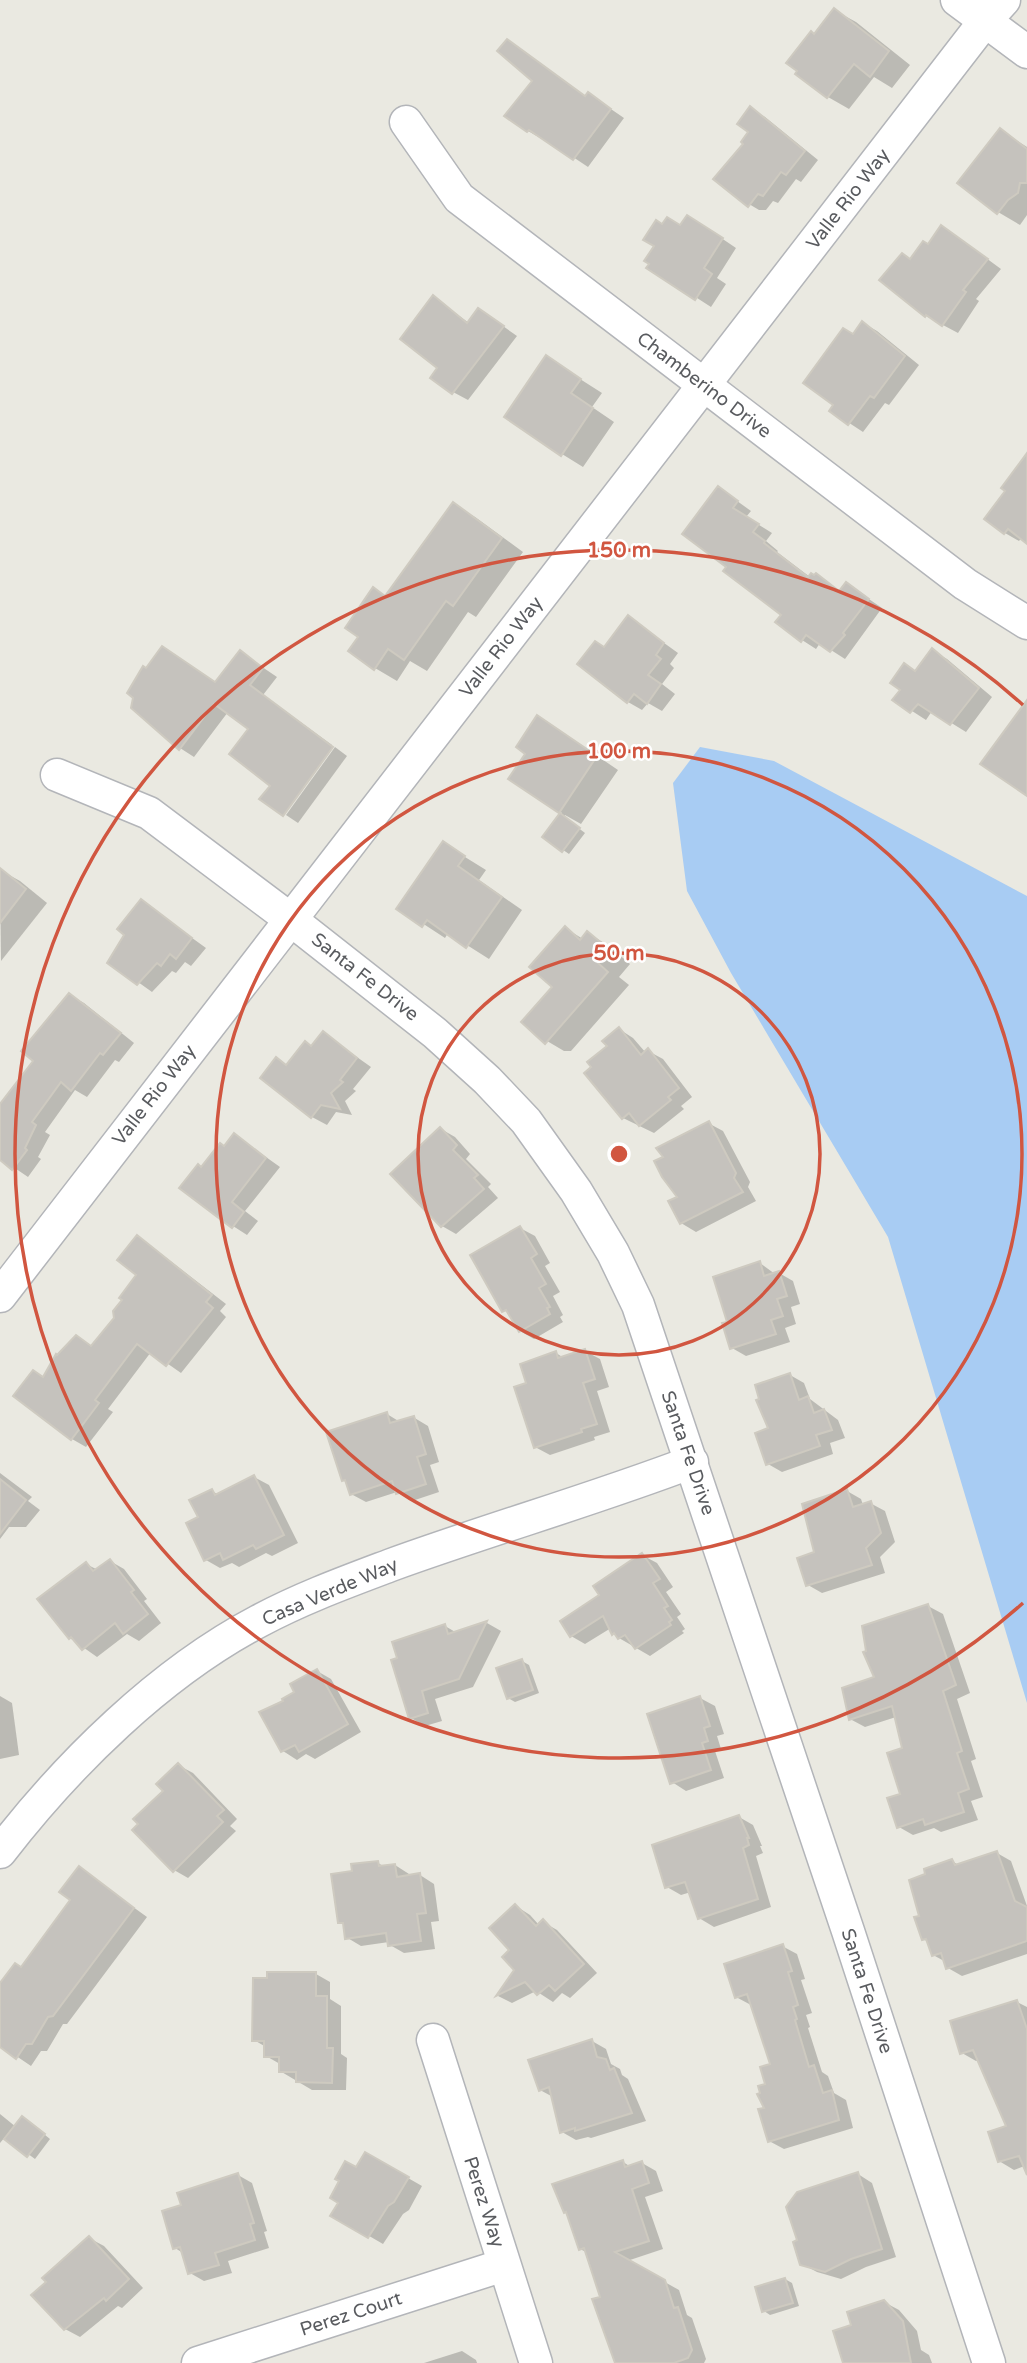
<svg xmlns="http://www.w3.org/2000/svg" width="1027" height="2363" font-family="'Varela Round',sans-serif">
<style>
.water{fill:#a8ccf3}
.shadow{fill:#0003}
.building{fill:#c5c2bd;stroke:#cecac0;stroke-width:2}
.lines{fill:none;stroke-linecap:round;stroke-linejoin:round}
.minor-casing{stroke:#b3b5b9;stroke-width:35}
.minor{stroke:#fff;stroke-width:32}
.ring{fill:none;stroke:#d15640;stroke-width:3.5}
.labels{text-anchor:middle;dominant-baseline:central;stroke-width:5;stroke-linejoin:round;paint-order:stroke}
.street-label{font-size:19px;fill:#595b5f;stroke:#fff}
.centre{fill:#d15640;stroke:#fff;stroke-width:3.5}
.ring-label{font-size:21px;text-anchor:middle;font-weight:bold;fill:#d15640;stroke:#fff;stroke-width:5;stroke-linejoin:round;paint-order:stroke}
</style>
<rect width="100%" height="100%" fill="#eae9e1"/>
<path class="water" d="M 700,747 L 774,761 L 1027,896 L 1027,1703 L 888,1237 L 731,973 L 687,891 L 673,783 Z"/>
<g class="shadow">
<path d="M 834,10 L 856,22 L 910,65 L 892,88 L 874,77 L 849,109 L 828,97 L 800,71 L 815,35 Z"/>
<path d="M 507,41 L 587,97 L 589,94 L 624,118 L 588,167 L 543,137 L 542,139 L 528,131 L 534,81 Z"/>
<path d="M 751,109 L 765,117 L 818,160 L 801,182 L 796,179 L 778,203 L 773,201 L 766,210 L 759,210 L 744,201 L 745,144 L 751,132 Z"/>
<path d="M 1000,130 L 1027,147 L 1027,215 L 1020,225 L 998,212 L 960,183 Z"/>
<path d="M 702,225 L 736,248 L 717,278 L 726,284 L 711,307 L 649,267 L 663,226 Z"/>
<path d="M 956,236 L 1001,269 L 976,299 L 979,301 L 958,333 L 926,316 L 881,280 L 929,246 Z"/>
<path d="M 433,297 L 469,323 L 493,319 L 517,336 L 468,400 L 453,392 L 439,368 Z"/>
<path d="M 863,323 L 877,331 L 919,365 L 889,405 L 885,403 L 863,432 L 831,411 L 835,405 L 853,336 Z"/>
<path d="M 547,358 L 602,393 L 592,407 L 614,422 L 583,467 L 562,454 Z"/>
<path d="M 1027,456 L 1027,541 L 1022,537 L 1019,541 L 1005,533 L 1008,491 Z"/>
<path d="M 719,488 L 751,511 L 746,517 L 772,533 L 766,541 L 778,551 L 777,552 L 810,577 L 816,575 L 841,592 L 847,584 L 882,608 L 845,659 L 820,643 L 816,649 L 802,640 L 783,614 L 728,566 Z"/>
<path d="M 453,505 L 475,517 L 523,552 L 476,617 L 468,612 L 427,671 L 410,661 L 397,681 L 375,668 L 387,597 Z"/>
<path d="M 628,617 L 678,653 L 670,664 L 674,668 L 662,684 L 675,694 L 662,711 L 648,703 L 642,710 L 628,702 L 605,648 Z"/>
<path d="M 932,651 L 947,659 L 992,697 L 966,732 L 932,711 L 926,720 L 895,700 Z"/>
<path d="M 240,652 L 277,677 L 263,695 L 332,745 L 283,813 L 251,728 L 228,712 L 194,757 L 180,748 Z"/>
<path d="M 559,730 L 618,770 L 581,824 L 565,815 L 564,817 L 585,833 L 569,854 L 544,837 L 562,813 L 511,778 L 528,753 Z"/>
<path d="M 335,747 L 347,756 L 298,823 L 286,815 Z"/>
<path d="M 444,844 L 486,870 L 479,880 L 522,910 L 489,959 L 448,933 L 445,938 L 399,908 Z"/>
<path d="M 0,870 L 20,881 L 47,903 L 1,961 Z"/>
<path d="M 141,901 L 206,948 L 191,966 L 185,962 L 176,973 L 172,971 L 152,992 L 110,962 L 127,934 Z"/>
<path d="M 565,928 L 583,939 L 588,933 L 609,946 L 630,964 L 619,977 L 629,985 L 571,1051 L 564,1051 L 542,1038 Z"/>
<path d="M 69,995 L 84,1003 L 134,1043 L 119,1062 L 115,1060 L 87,1097 L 75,1090 L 45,1132 L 50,1135 L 38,1157 L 41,1159 L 28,1177 L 0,1158 L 0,1107 L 36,1061 Z"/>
<path d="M 619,1029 L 633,1038 L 646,1053 L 648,1051 L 663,1059 L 692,1097 L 681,1106 L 684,1109 L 654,1133 L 623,1118 L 609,1047 Z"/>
<path d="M 323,1033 L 371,1067 L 353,1089 L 356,1091 L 345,1101 L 352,1115 L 336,1112 L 327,1125 L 312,1117 L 262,1078 L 277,1059 L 288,1066 L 312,1047 Z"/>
<path d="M 708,1123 L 723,1131 L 750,1182 L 748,1187 L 756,1201 L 696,1232 L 681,1223 L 679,1198 Z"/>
<path d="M 441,1129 L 455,1137 L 470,1154 L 466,1159 L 491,1184 L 488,1187 L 498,1198 L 456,1234 L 442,1226 Z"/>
<path d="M 235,1135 L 280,1167 L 245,1211 L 258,1221 L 247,1235 L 233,1226 L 202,1169 Z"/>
<path d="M 520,1228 L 535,1236 L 550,1263 L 545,1266 L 560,1292 L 553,1296 L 563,1315 L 560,1317 L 563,1322 L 534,1339 L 520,1331 L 511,1315 L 504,1310 Z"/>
<path d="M 137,1237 L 151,1246 L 226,1304 L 220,1311 L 226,1317 L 181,1373 L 151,1352 L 108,1409 L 113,1412 L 86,1447 L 72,1439 L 44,1378 L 76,1337 L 92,1346 L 116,1318 L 139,1275 Z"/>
<path d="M 760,1263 L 775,1274 L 779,1273 L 793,1281 L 800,1304 L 791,1307 L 796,1324 L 785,1328 L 790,1342 L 746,1356 L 732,1348 L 729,1323 Z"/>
<path d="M 585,1351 L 600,1359 L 609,1387 L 597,1391 L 610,1432 L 594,1437 L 595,1440 L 550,1455 L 535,1447 L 528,1384 L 556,1353 L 564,1358 Z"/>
<path d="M 790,1375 L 804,1383 L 810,1399 L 838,1420 L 845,1438 L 830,1443 L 833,1454 L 782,1472 L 768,1464 L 771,1429 L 762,1400 Z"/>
<path d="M 387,1414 L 400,1422 L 413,1417 L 428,1426 L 439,1462 L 430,1465 L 439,1492 L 412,1501 L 397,1492 L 366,1502 L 351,1494 L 348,1482 L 344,1479 Z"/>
<path d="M 0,1473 L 32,1497 L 28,1501 L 40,1510 L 26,1527 L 9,1527 L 0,1539 Z"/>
<path d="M 254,1477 L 269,1485 L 298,1543 L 272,1556 L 266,1553 L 239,1567 L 232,1563 L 220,1568 L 206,1560 L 200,1518 L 212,1491 L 219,1495 Z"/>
<path d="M 847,1491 L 861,1499 L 863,1505 L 870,1503 L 885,1511 L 895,1542 L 880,1557 L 885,1573 L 822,1593 L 808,1585 L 817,1553 Z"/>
<path d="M 642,1555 L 657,1563 L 673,1587 L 666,1592 L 681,1614 L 677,1617 L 685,1629 L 682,1631 L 684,1633 L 650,1656 L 619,1638 L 611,1628 L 585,1644 L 571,1636 L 601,1596 Z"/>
<path d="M 110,1561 L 124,1569 L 147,1599 L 144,1601 L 161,1623 L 139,1641 L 127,1634 L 97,1657 L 70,1638 L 40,1600 L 86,1564 L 98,1570 Z"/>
<path d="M 928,1606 L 943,1614 L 970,1693 L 957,1699 L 976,1759 L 971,1761 L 983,1797 L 971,1801 L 978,1820 L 941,1832 L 934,1828 L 913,1835 L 899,1827 L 905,1749 L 896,1717 L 865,1727 L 850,1719 Z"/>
<path d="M 487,1623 L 501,1631 L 473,1687 L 435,1699 L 442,1721 L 425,1726 L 411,1718 L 445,1626 L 457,1633 Z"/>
<path d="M 522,1661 L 529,1665 L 539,1693 L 515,1702 L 508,1698 Z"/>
<path d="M 317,1671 L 331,1679 L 361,1732 L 315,1759 L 306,1754 L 297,1760 L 283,1751 L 285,1702 Z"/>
<path d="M 0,1696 L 12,1703 L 19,1755 L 0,1759 Z"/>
<path d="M 700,1698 L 715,1706 L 724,1734 L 717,1736 L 721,1749 L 715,1751 L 724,1778 L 686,1791 L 672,1782 Z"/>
<path d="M 178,1765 L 193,1773 L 237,1819 L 230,1826 L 236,1831 L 188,1878 L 174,1870 L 165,1791 Z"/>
<path d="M 739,1817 L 753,1825 L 762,1846 L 760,1846 L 763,1853 L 756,1856 L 771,1907 L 714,1927 L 699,1918 L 691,1892 L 681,1895 L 667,1887 Z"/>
<path d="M 997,1853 L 1011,1861 L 1027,1906 L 1027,1954 L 962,1976 L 948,1968 L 946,1962 L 933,1955 L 929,1942 L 923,1939 L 921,1917 L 952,1861 L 960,1866 Z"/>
<path d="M 378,1863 L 385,1867 L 395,1865 L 409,1874 L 410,1877 L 420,1875 L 434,1884 L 439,1921 L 431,1922 L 435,1949 L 404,1953 L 390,1945 L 389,1942 L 361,1946 L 346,1937 L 345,1925 L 340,1922 L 354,1872 Z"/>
<path d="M 79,1868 L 147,1917 L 67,2024 L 63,2024 L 47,2051 L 41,2051 L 31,2066 L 0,2045 L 0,1986 L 22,1969 L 72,1900 Z"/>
<path d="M 516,1906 L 530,1915 L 539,1925 L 543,1922 L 557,1930 L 597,1973 L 570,1998 L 562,1993 L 553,2002 L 536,1991 L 512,2003 L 498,1996 L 517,1970 L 512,1950 Z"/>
<path d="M 782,1946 L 797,1954 L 805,1979 L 801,1980 L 812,2013 L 806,2015 L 810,2027 L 808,2028 L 822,2072 L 828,2076 L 834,2093 L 846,2100 L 853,2128 L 784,2149 L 769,2141 L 766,2109 L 767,2085 L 772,2065 L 751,2005 L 736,1997 Z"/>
<path d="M 316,1974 L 330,1982 L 330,1999 L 341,2006 L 341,2054 L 347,2058 L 346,2090 L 312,2090 L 280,2071 L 280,2064 L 266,2056 L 266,2047 L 254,2040 Z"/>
<path d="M 1017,2002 L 1027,2007 L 1027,2165 L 1014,2170 L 999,2161 L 1008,2127 L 979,2060 L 976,2061 L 962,2053 Z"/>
<path d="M 592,2041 L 606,2049 L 611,2064 L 620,2069 L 622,2075 L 628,2079 L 646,2121 L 591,2138 L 588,2137 L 576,2140 L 562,2132 L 553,2097 L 540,2090 Z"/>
<path d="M 0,2114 L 16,2127 L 29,2122 L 50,2139 L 35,2159 L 5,2137 L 0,2143 Z"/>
<path d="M 366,2154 L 422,2186 L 409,2210 L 403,2214 L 383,2244 L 333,2215 Z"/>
<path d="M 623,2162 L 631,2167 L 642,2163 L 656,2171 L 663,2191 L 645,2197 L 663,2249 L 627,2261 L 679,2290 L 687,2315 L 692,2318 L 706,2359 L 704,2363 L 615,2363 L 595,2300 L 602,2298 L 588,2253 L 580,2249 L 569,2214 L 566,2212 Z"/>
<path d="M 858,2174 L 872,2183 L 896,2257 L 866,2267 L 841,2279 L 817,2272 L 802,2264 Z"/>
<path d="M 238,2175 L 252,2183 L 267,2231 L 264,2232 L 269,2248 L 228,2261 L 232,2273 L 204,2281 L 190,2273 L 183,2253 L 175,2248 L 183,2206 Z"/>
<path d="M 89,2238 L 104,2246 L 143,2288 L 122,2308 L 118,2306 L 80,2337 L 65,2329 Z"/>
<path d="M 785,2279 L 792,2283 L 799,2306 L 770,2315 L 764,2311 Z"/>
<path d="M 884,2302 L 899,2310 L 917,2331 L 921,2350 L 929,2355 L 932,2363 L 845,2363 Z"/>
<path d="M 462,2351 L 476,2360 L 477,2363 L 424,2363 Z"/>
</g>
<g class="building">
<path d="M 834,8 L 889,51 L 870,77 L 854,64 L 827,98 L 795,74 L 797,71 L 786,63 L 811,31 L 814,34 Z"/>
<path d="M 507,39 L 585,96 L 588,92 L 611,109 L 573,160 L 529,130 L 527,132 L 504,116 L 532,81 L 497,51 Z"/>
<path d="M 750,106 L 805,151 L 786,175 L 781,172 L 763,196 L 758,194 L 748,207 L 713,179 L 743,144 L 741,142 L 748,132 L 737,124 Z"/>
<path d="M 1000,128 L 1027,149 L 1027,183 L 1020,183 L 1018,193 L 1008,200 L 997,214 L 957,183 Z"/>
<path d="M 687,215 L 723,238 L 704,268 L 712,274 L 695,300 L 646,268 L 649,264 L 644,261 L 654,246 L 643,240 L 656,220 L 662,224 L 667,217 L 680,225 Z"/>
<path d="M 941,225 L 988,259 L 963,290 L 966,292 L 942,326 L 926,315 L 925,317 L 879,280 L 902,253 L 910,259 L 923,241 L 928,244 Z"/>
<path d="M 433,295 L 467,323 L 478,308 L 504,326 L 452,394 L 430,378 L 437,368 L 400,339 Z"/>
<path d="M 862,321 L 905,356 L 874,398 L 870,396 L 848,425 L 829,411 L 833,405 L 803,383 L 843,328 L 853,334 Z"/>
<path d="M 546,355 L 581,379 L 571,393 L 593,408 L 561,456 L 504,417 Z"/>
<path d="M 1027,453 L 1027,544 L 1008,529 L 1004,534 L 984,519 L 1005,491 L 1001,488 Z"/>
<path d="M 718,486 L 738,501 L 733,508 L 759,524 L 753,532 L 765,541 L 764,543 L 808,577 L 811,573 L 814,575 L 816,573 L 839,591 L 846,582 L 869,599 L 843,633 L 845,635 L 830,652 L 806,635 L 801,642 L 775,622 L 781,615 L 723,571 L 726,567 L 682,534 Z"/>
<path d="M 453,502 L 502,538 L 453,606 L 446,601 L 404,660 L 388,649 L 374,670 L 348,651 L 358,637 L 345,628 L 373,587 L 385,596 Z"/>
<path d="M 628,615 L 664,643 L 656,655 L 661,659 L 648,675 L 661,684 L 647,704 L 634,694 L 627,703 L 577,664 L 595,641 L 604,647 Z"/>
<path d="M 162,646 L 215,682 L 240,650 L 263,668 L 250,685 L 333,747 L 283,816 L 259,799 L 270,786 L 229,754 L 248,729 L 214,704 L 179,750 L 131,708 L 133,698 L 127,693 L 143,666 L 146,668 Z"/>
<path d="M 932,648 L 979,688 L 950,725 L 918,704 L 910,713 L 892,700 L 900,690 L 890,683 L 904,663 L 915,671 Z"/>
<path d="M 1027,700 L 1027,796 L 980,764 Z"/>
<path d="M 537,715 L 597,756 L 559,813 L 508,779 L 525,754 L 516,747 Z"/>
<path d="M 560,813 L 580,828 L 562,852 L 542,837 Z"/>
<path d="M 443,841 L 465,856 L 458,866 L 502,897 L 466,948 L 427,920 L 422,927 L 396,909 Z"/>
<path d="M 0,868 L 26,889 L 0,923 Z"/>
<path d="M 141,899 L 192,938 L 176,959 L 170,954 L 161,966 L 157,963 L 137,985 L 107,963 L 124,935 L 117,929 Z"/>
<path d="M 565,926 L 580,940 L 587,931 L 610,950 L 598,963 L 608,972 L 545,1044 L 521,1022 L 552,987 L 529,967 Z"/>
<path d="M 69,993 L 121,1033 L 103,1055 L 100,1053 L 71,1091 L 61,1082 L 32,1122 L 36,1125 L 25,1148 L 27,1150 L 12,1170 L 0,1160 L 0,1104 L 33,1061 L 21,1051 Z"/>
<path d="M 619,1027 L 641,1055 L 648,1048 L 679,1088 L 668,1097 L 671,1100 L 639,1126 L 629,1113 L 622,1119 L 584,1073 L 591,1067 L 587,1062 L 607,1046 L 602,1041 Z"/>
<path d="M 323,1031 L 357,1058 L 340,1080 L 343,1082 L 331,1093 L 340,1109 L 321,1105 L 311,1118 L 260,1078 L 276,1057 L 286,1065 L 305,1041 L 311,1046 Z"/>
<path d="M 709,1121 L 736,1173 L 734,1178 L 743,1192 L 680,1224 L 668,1201 L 677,1197 L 662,1177 L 654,1161 L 663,1157 L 656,1148 Z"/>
<path d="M 440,1127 L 457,1145 L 453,1150 L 478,1175 L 474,1178 L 484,1189 L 441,1227 L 390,1174 Z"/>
<path d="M 234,1133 L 266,1158 L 232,1202 L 244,1212 L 232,1228 L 179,1188 L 198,1164 L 201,1167 L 220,1143 L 224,1146 Z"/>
<path d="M 520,1226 L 537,1254 L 531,1258 L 546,1284 L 539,1288 L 550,1307 L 547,1308 L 550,1314 L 519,1332 L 506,1310 L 502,1312 L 470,1255 Z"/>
<path d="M 137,1235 L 212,1295 L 206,1302 L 213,1308 L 166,1366 L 137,1344 L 95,1400 L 99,1403 L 71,1440 L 13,1396 L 33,1370 L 43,1377 L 56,1354 L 57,1355 L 76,1335 L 91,1346 L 114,1318 L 113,1311 L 122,1300 L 119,1298 L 136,1275 L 117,1260 Z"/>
<path d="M 760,1261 L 764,1276 L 779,1271 L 787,1296 L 777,1299 L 783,1316 L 771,1320 L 776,1334 L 730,1349 L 722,1323 L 727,1322 L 713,1277 Z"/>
<path d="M 585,1349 L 595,1379 L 583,1383 L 597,1424 L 581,1429 L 582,1432 L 534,1448 L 514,1387 L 526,1383 L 520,1364 L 556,1351 L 558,1358 Z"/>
<path d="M 790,1373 L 799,1400 L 808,1396 L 814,1413 L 824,1409 L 832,1430 L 816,1435 L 820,1446 L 766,1465 L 755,1433 L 768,1428 L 756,1400 L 759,1399 L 755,1385 Z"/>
<path d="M 387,1412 L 390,1423 L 414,1416 L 426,1454 L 417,1457 L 426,1484 L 396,1494 L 392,1481 L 350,1495 L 345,1480 L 342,1481 L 326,1432 Z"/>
<path d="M 254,1475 L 284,1535 L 256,1549 L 253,1545 L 223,1560 L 220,1553 L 204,1561 L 186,1523 L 198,1517 L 189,1500 L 212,1489 L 215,1495 Z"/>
<path d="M 0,1479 L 26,1500 L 0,1534 Z"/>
<path d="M 847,1489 L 853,1507 L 871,1501 L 881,1533 L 866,1548 L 872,1565 L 806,1586 L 797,1558 L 814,1552 L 802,1504 Z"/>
<path d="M 642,1553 L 660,1579 L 653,1583 L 668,1606 L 664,1608 L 672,1620 L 669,1622 L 671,1625 L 635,1649 L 625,1635 L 618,1639 L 614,1633 L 612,1635 L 603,1616 L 570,1637 L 560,1621 L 599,1595 L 593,1586 Z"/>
<path d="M 110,1559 L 134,1590 L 131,1592 L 148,1614 L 123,1634 L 115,1623 L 82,1650 L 71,1637 L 69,1639 L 37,1599 L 86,1562 L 93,1571 Z"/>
<path d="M 928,1604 L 956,1685 L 943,1691 L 962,1751 L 957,1753 L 969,1789 L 958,1793 L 964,1812 L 925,1825 L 923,1819 L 897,1828 L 887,1798 L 900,1794 L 887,1753 L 902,1748 L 892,1706 L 849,1720 L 842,1688 L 874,1677 L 863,1652 L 866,1651 L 862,1626 Z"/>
<path d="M 487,1621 L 459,1679 L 422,1691 L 428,1713 L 409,1719 L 391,1660 L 397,1658 L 392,1642 L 445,1624 L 448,1634 Z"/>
<path d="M 522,1659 L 533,1690 L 507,1699 L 496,1668 Z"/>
<path d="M 317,1669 L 348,1724 L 299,1752 L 295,1745 L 281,1752 L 259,1712 L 283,1701 L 282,1699 L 294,1692 L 290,1684 Z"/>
<path d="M 700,1696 L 710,1726 L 704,1728 L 708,1741 L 702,1743 L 711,1770 L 670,1784 L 647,1714 Z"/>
<path d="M 178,1763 L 224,1810 L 217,1816 L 223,1822 L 173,1872 L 132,1830 L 138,1824 L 133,1819 L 163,1791 L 156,1784 Z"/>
<path d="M 739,1815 L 749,1838 L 747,1838 L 749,1845 L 743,1848 L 758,1899 L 698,1919 L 685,1882 L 665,1888 L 652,1845 Z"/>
<path d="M 997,1851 L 1015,1901 L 1027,1907 L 1027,1941 L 946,1969 L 941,1953 L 932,1956 L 926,1939 L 922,1940 L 914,1917 L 919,1916 L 909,1880 L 925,1874 L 924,1869 L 952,1859 L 955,1865 Z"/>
<path d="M 378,1861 L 379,1866 L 395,1864 L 397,1877 L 420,1873 L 426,1913 L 417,1914 L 421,1941 L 388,1946 L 386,1933 L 345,1939 L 343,1923 L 338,1923 L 331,1874 L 352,1871 L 351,1864 Z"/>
<path d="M 79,1866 L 134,1908 L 53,2016 L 48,2017 L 32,2044 L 26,2044 L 16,2059 L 0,2047 L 0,1983 L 15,1963 L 21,1967 L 70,1900 L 59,1892 Z"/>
<path d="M 515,1904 L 536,1926 L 543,1919 L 584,1964 L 555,1991 L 549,1985 L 537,1995 L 525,1982 L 496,1996 L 514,1970 L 502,1957 L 509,1950 L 489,1928 Z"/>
<path d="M 783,1944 L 792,1971 L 788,1972 L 798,2005 L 793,2007 L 797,2019 L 795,2020 L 809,2067 L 814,2065 L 823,2093 L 832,2090 L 839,2120 L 768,2142 L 758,2109 L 764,2108 L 757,2094 L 760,2093 L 758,2086 L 765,2084 L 760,2067 L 770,2064 L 747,1994 L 735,1998 L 724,1964 Z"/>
<path d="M 267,1972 L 316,1972 L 316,1996 L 327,1996 L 327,2048 L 333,2048 L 332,2083 L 296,2082 L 296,2072 L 279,2072 L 279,2057 L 264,2057 L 264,2041 L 252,2041 L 253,1978 L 267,1978 Z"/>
<path d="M 1017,2000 L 1027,2029 L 1027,2175 L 1019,2156 L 998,2162 L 988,2132 L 1006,2126 L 973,2050 L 960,2054 L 950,2021 Z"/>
<path d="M 592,2039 L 597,2057 L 606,2059 L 610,2070 L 614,2068 L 632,2113 L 575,2131 L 575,2128 L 560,2133 L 549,2087 L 539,2091 L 528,2060 Z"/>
<path d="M 22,2116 L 45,2134 L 27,2157 L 4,2139 Z"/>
<path d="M 365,2152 L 409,2177 L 394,2202 L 388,2206 L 368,2238 L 330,2216 L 338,2203 L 330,2198 L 339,2181 L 335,2179 L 345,2161 L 356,2167 Z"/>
<path d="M 623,2160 L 625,2167 L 642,2161 L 649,2183 L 632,2189 L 649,2241 L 615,2252 L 665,2280 L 674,2308 L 678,2307 L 692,2350 L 688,2358 L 674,2363 L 615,2363 L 592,2299 L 600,2297 L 584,2248 L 579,2250 L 566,2212 L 564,2213 L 552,2184 Z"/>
<path d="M 858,2172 L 882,2249 L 851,2259 L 825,2272 L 800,2265 L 793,2242 L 797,2240 L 786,2207 L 797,2192 Z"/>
<path d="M 238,2173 L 254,2223 L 250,2224 L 255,2240 L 215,2253 L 219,2265 L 188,2274 L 180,2247 L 173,2249 L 162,2211 L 181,2205 L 177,2193 Z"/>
<path d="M 89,2236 L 129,2279 L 106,2301 L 104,2298 L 64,2330 L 31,2295 L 46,2282 L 42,2278 Z"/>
<path d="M 785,2278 L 793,2303 L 762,2312 L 755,2287 Z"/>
<path d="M 884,2300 L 903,2321 L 911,2363 L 843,2363 L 833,2331 L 851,2325 L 847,2312 Z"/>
</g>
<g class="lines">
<g class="minor-casing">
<g id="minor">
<path d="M 957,0 L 1027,52"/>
<path d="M 406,122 L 459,198 L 965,584 L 1027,623"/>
<path d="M 57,775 L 149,813 L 290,919 L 435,1033 L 487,1080 L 526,1121 L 576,1191 L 613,1253 L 638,1305 L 848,1931 L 989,2363"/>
<path d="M 0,1296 L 985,21 L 1004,0"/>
<path d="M 0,1852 C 68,1764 160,1673 259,1621 C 302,1598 346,1582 391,1565 C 490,1529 592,1500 692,1462"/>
<path d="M 433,2040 L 536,2363"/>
<path d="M 198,2363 L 504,2265"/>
</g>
</g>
<use href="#minor" class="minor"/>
</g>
<g class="ring">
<circle cx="619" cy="1154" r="201"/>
<circle cx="619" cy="1154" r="403"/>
<path d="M1023 1603A604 604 0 1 1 1023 705"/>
</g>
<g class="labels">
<g class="street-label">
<text transform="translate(848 199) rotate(-52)">Valle Rio Way</text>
<text transform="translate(704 385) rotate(37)">Chamberino Drive</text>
<text transform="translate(501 647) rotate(-52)">Valle Rio Way</text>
<text transform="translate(365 977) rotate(38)">Santa Fe Drive</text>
<text transform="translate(154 1095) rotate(-52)">Valle Rio Way</text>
<text transform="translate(688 1453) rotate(71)">Santa Fe Drive</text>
<text transform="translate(330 1592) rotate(-23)">Casa Verde Way</text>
<text transform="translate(867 1991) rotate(72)">Santa Fe Drive</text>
<text transform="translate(484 2202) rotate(72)">Perez Way</text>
<text transform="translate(351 2314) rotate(-18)">Perez Court</text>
</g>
</g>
<circle cx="619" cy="1154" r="10" class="centre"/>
<g class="ring-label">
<text x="619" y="557">150 m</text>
<text x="619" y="758">100 m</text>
<text x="619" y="960">50 m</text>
</g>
</svg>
